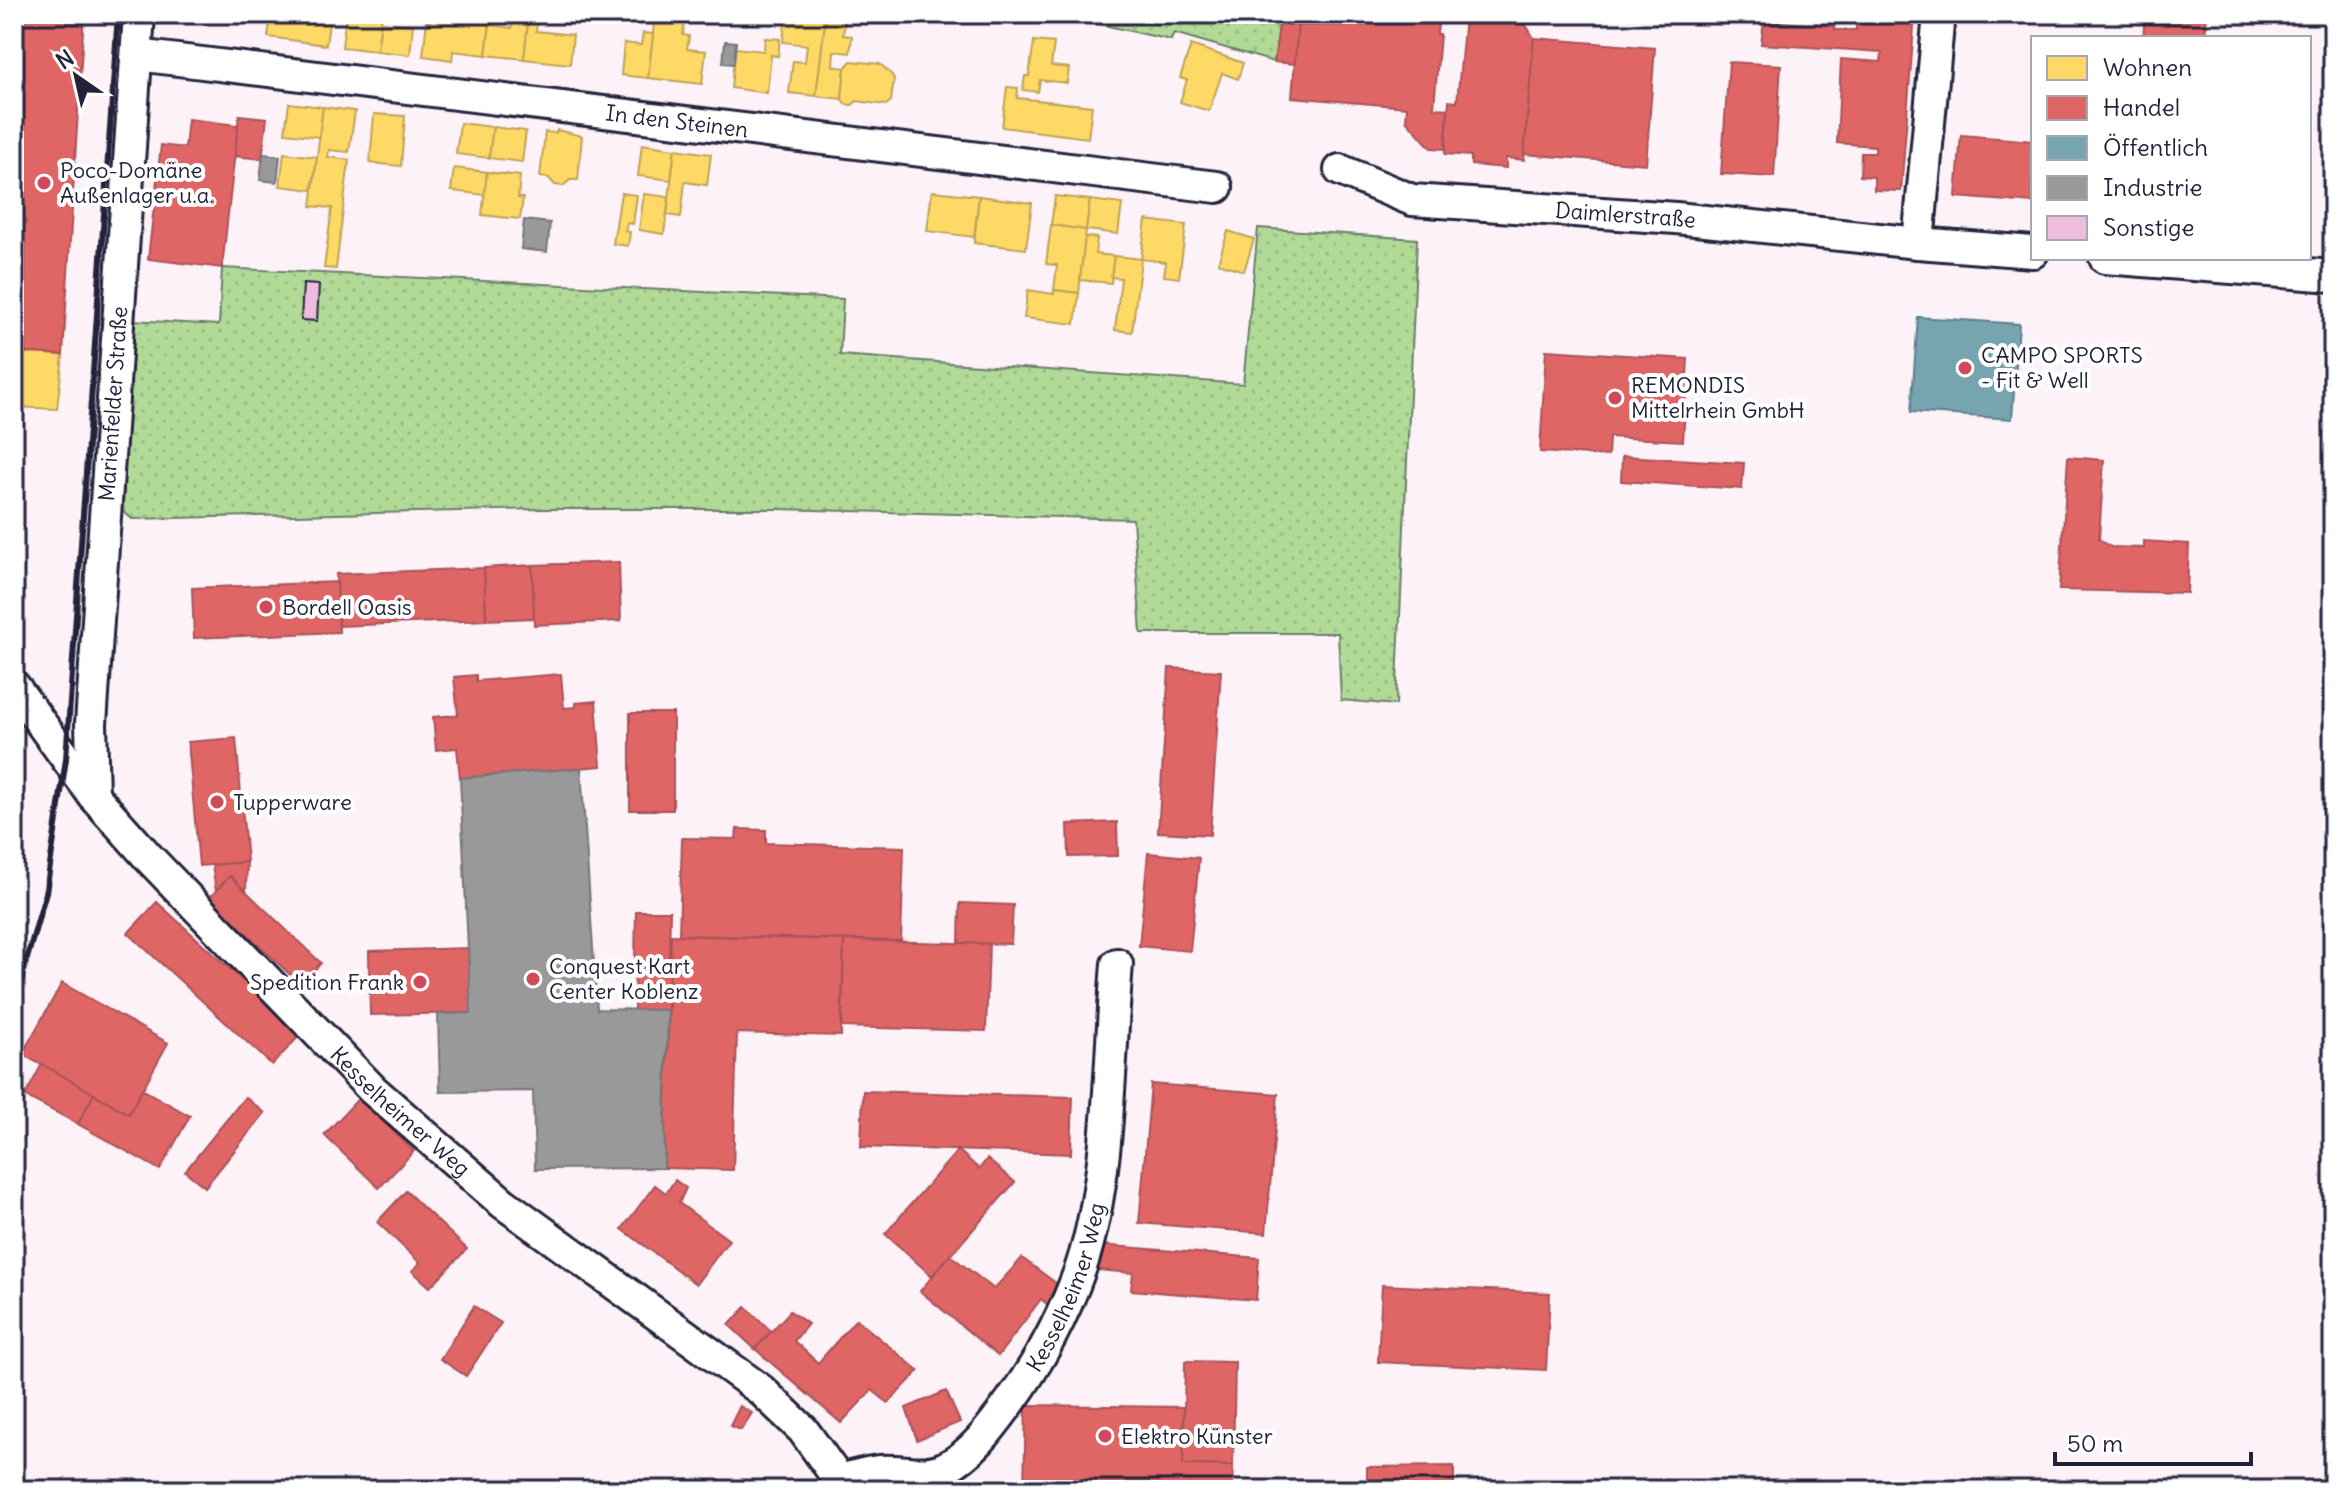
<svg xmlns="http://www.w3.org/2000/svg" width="2347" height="1504" font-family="Delius,sans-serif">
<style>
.green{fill:url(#green-dots);stroke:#6a7e69;stroke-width:2}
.homes{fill:#ffd966;stroke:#bda259;stroke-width:2}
.shops{fill:#e06666;stroke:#a75259;stroke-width:2}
.public{fill:#76a5af;stroke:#5d7e8c;stroke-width:2}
.industry{fill:#999;stroke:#75757d;stroke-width:2}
.building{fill:#eebdde;stroke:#22223b;stroke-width:2}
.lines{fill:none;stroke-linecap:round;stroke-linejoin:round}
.street-casing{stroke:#22223b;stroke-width:36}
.street{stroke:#fff;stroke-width:30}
.rail{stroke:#22223b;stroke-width:6}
.poi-dot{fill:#d1495b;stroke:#fff;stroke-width:3}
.labels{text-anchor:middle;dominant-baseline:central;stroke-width:8;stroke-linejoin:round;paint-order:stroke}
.street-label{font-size:22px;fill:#22223b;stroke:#fff}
.poi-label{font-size:22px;fill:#22223b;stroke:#fff;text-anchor:start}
</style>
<defs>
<pattern id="green-dots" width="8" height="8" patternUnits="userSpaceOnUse" patternTransform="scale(2)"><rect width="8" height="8" fill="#b1da97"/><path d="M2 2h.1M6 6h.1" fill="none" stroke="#98bb83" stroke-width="1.8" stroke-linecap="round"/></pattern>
</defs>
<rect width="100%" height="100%" fill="#fcf2f8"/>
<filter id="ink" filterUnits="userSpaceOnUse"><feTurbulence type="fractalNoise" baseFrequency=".0125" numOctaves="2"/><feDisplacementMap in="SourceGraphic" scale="16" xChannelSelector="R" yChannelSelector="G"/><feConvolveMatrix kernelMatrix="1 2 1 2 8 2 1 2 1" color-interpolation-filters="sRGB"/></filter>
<g filter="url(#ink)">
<g class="green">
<path d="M 1054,14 L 1268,14 L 1280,19 L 1274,62 L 1174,33 L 1171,40 Z"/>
<path d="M 1258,228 L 1417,239 L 1396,705 L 1341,700 L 1338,633 L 1141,633 L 1133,519 L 779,509 L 540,509 L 132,519 L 116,505 L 132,320 L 219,325 L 222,268 L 843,299 L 840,355 L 1243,384 Z"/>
</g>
<g class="homes">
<path d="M 271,14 L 330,15 L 326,45 L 268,37 Z"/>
<path d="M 355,14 L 382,14 L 377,51 L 342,47 L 346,15 Z"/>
<path d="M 431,14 L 491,14 L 486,55 L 453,51 L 452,60 L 423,56 L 427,20 L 430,21 Z"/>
<path d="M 513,14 L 529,14 L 524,59 L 486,55 L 490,25 L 512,28 Z"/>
<path d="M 529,14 L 538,14 L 536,31 L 573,35 L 570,64 L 524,59 Z"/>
<path d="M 655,14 L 685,14 L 683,35 L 689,36 L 687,49 L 706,51 L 702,84 L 648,78 Z"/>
<path d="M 786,14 L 826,19 L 816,96 L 789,93 L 793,61 L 805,62 L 807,45 L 783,42 Z"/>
<path d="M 826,14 L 846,14 L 843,35 L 852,36 L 850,53 L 834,51 L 833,66 L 845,68 L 842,99 L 816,96 Z"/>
<path d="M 381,22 L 413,25 L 410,55 L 377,51 Z"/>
<path d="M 643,33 L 653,34 L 648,78 L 621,75 L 624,43 L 641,45 Z"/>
<path d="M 765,38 L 780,39 L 778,56 L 771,55 L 767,93 L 731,88 L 735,48 L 764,51 Z"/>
<path d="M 1034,41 L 1054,43 L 1051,66 L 1069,68 L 1067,83 L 1040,80 L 1038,92 L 1023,90 L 1025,76 L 1029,76 Z"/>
<path d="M 1191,45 L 1243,63 L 1238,79 L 1222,73 L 1209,111 L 1180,102 L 1187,80 L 1180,78 Z"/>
<path d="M 851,61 L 880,64 L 890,73 L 894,78 L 891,101 L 886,105 L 857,101 L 852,105 L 845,104 L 842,99 L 845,68 Z"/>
<path d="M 1007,87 L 1018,88 L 1017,98 L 1092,106 L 1088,138 L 1002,127 Z"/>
<path d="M 289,103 L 323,107 L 319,137 L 285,133 Z"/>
<path d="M 323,107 L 355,111 L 349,152 L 329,150 L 328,157 L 349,160 L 336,269 L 324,268 L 332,208 L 311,206 Z"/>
<path d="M 374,114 L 405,116 L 401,166 L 370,163 Z"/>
<path d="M 460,123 L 493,127 L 489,158 L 456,154 Z"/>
<path d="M 493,127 L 526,131 L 522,162 L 489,158 Z"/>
<path d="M 557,130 L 582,136 L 578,180 L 570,180 L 563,186 L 555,185 L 549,178 L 540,177 L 545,132 L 556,133 Z"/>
<path d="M 642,144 L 675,149 L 671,180 L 638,176 Z"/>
<path d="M 675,149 L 711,154 L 707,185 L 685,182 L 681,217 L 667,215 Z"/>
<path d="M 284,153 L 317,157 L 312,190 L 280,186 Z"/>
<path d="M 454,168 L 487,172 L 485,195 L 451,191 Z"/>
<path d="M 487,172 L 520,176 L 518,198 L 523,198 L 520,219 L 482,215 Z"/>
<path d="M 932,191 L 979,196 L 974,237 L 927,231 Z"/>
<path d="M 621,193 L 637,195 L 633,224 L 627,223 L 625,231 L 630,232 L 628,246 L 613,244 Z"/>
<path d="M 644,194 L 669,197 L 664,234 L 639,230 Z"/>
<path d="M 979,196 L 1032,203 L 1026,249 L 974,243 Z"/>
<path d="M 1055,196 L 1090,200 L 1086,230 L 1051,225 Z"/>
<path d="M 1090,200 L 1122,204 L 1118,234 L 1086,230 Z"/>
<path d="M 1146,220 L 1186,225 L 1179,278 L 1164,276 L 1166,262 L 1141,259 Z"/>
<path d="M 1051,225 L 1086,230 L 1079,293 L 1054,290 L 1057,265 L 1046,264 Z"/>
<path d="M 1228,231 L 1254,239 L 1244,271 L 1218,263 Z"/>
<path d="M 1085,237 L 1097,238 L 1095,254 L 1114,256 L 1111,283 L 1080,280 Z"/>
<path d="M 1114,256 L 1141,259 L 1132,332 L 1115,330 L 1121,278 L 1111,277 Z"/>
<path d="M 1028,290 L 1054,294 L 1054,290 L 1079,293 L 1075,324 L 1024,318 Z"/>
<path d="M 14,352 L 63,355 L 57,409 L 14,407 Z"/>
</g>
<g class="shops">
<path d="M 14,14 L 84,14 L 63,355 L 14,352 Z"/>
<path d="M 1268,14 L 1299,14 L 1295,64 L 1274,62 L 1280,19 Z"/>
<path d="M 1317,14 L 1439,14 L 1437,34 L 1440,34 L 1434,108 L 1448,109 L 1445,149 L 1431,148 L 1406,120 L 1407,107 L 1292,97 L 1298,24 L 1316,25 Z"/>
<path d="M 1734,14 L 1782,14 L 1781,23 L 1733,19 Z"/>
<path d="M 1856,14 L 1915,14 L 1901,191 L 1874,190 L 1874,177 L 1860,176 L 1861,153 L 1875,153 L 1875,146 L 1837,143 L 1841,59 L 1881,62 L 1882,52 L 1761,44 L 1764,21 L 1835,26 L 1835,30 L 1856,30 Z"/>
<path d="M 2145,14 L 2207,14 L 2205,38 L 2143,38 Z"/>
<path d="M 1465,17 L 1524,22 L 1534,38 L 1524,160 L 1506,158 L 1506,168 L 1471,165 L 1471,156 L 1445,154 L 1449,101 L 1457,102 Z"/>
<path d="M 1534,38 L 1655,48 L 1646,164 L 1524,154 Z"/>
<path d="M 1729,62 L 1781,65 L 1774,177 L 1721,174 Z"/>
<path d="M 239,115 L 267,118 L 262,159 L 234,156 Z"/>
<path d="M 188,119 L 238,125 L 222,268 L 148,259 L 161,145 L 185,148 Z"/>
<path d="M 1961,135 L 2033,141 L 2033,203 L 1956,197 Z"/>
<path d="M 1546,350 L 1688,359 L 1683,441 L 1609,437 L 1608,456 L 1540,452 Z"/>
<path d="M 1622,456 L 1744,463 L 1742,489 L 1621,481 Z"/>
<path d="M 2068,457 L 2104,460 L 2099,539 L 2111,547 L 2144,548 L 2144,541 L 2189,544 L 2187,593 L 2059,590 Z"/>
<path d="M 619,562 L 621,621 L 534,625 L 532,565 Z"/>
<path d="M 532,565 L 534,618 L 486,620 L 484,568 Z"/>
<path d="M 484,568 L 486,620 L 339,626 L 336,574 Z"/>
<path d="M 337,582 L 339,632 L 194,638 L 192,588 Z"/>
<path d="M 1169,668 L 1221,671 L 1210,835 L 1158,832 Z"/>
<path d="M 561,674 L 564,708 L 576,707 L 576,703 L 596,701 L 601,766 L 460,778 L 457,748 L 436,750 L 433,717 L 458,715 L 454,677 L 476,675 L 476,681 Z"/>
<rect x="630" y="713" width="43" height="97"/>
<path d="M 236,738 L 247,862 L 199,866 L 188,742 Z"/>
<path d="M 1117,822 L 1118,856 L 1069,857 L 1068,824 Z"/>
<path d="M 737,829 L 766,830 L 766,843 L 904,847 L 901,941 L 679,935 L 682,838 L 736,839 Z"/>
<path d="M 1148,853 L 1199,858 L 1190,951 L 1139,946 Z"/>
<path d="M 247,862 L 246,892 L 230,876 L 216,891 L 212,865 Z"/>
<path d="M 230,876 L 321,963 L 301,985 L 209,898 Z"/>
<path d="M 157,902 L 301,1034 L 272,1065 L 128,933 Z"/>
<path d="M 960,903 L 1013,905 L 1011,944 L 959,943 Z"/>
<path d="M 636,911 L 670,911 L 668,1010 L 634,1010 Z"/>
<path d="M 671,935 L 844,940 L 841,1036 L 737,1033 L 733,1170 L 664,1168 Z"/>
<path d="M 844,940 L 989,944 L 986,1031 L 842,1027 Z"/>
<path d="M 470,948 L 471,1013 L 370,1015 L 369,951 Z"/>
<path d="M 62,983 L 168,1043 L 129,1114 L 22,1054 Z"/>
<path d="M 42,1064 L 94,1094 L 78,1124 L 25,1096 Z"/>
<path d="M 1151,1084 L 1278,1094 L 1266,1233 L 1139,1223 Z"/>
<path d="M 142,1089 L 190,1116 L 160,1170 L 78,1124 L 94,1094 L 129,1114 Z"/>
<path d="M 863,1091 L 1073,1097 L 1071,1154 L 861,1147 Z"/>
<path d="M 245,1097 L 265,1113 L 205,1187 L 185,1171 Z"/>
<path d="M 359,1098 L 414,1151 L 379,1188 L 324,1135 Z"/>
<path d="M 958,1150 L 979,1169 L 987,1159 L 1015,1182 L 932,1276 L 885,1234 Z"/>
<path d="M 675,1180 L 686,1188 L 679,1203 L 729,1240 L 696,1284 L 622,1229 L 655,1185 L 666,1193 Z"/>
<path d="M 406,1191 L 467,1249 L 430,1287 L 412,1271 L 420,1263 L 377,1222 Z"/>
<path d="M 1100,1245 L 1259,1258 L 1256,1300 L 1131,1290 L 1133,1273 L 1098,1270 Z"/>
<path d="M 950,1255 L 994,1289 L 1022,1258 L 1060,1286 L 1050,1307 L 1041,1299 L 998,1356 L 920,1291 Z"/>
<path d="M 1382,1285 L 1550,1293 L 1546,1370 L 1378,1362 Z"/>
<path d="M 474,1306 L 501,1323 L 466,1376 L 440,1359 Z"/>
<path d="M 746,1307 L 772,1332 L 755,1349 L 729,1325 Z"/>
<path d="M 790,1311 L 808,1324 L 794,1341 L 818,1363 L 856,1319 L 919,1371 L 888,1403 L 872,1390 L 841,1423 L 755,1349 Z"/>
<path d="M 1185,1361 L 1235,1362 L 1233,1466 L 1183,1465 Z"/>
<path d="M 946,1391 L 960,1422 L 917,1440 L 906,1408 Z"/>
<path d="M 1026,1405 L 1184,1407 L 1183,1465 L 1233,1466 L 1233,1490 L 1024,1488 Z"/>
<path d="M 740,1406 L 752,1413 L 741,1430 L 730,1426 Z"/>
<path d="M 1454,1466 L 1454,1489 L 1367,1490 L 1367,1467 Z"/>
</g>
<path class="public" d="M 1918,317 L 2019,324 L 2012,419 L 1911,412 Z"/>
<g class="industry">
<path d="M 565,14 L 590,14 L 588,23 L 564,20 Z"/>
<path d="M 725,41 L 736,42 L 734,64 L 723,63 Z"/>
<path d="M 263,154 L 280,156 L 277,182 L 260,180 Z"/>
<path d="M 524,220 L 550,223 L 547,252 L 521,249 Z"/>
<path d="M 581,768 L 597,1009 L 668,1010 L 664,1168 L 535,1169 L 533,1091 L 440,1092 L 438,1014 L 471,1013 L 460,778 Z"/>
</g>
<path class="building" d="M 303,284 L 319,285 L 317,321 L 301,320 Z"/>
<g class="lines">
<g class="street-casing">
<g id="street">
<path id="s1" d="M 137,55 L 1217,187"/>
<path id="s2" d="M 1340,170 L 1412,200 L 1676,218 L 1918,243 L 2033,252"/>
<path d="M 1918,243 L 1939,14"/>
<path d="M 2105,258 L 2333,276"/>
<path id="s3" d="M 14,686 L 93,795 L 150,859 L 373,1090 L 503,1203 L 761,1390 L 803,1430 L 839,1480 L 841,1490"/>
<path id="s4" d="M 93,795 L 91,724 L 139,14"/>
<path id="s5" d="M 839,1480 C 852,1477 867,1472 880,1471 C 903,1469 925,1478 946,1467 C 973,1454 993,1425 1010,1402 C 1040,1361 1064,1315 1081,1267 C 1111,1177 1109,1059 1117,964"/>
</g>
</g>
<use href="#street" class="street"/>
<path class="rail" d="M 14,1004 L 46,892 L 66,759 L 118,14"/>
</g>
</g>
<g class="poi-dot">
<circle cx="44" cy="183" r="8"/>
<circle cx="1965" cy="368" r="8"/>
<circle cx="1615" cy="398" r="8"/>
<circle cx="266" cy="607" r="8"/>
<circle cx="217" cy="802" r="8"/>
<circle cx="533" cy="979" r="8"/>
<circle cx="420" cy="982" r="8"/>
<circle cx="1105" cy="1436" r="8"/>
</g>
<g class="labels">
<g class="street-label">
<text stroke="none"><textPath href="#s1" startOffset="544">In den Steinen</textPath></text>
<text stroke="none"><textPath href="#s2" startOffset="292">Daimlerstraße</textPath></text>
<text stroke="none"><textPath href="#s4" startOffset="392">Marienfelder Straße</textPath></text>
<text stroke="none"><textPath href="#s3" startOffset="576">Kesselheimer Weg</textPath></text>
<text stroke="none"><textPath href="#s5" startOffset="330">Kesselheimer Weg</textPath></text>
</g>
<g class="poi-label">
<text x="60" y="170">Poco-Domäne<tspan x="60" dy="25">Außenlager u.a.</tspan></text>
<text x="1981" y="355">CAMPO SPORTS<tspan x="1981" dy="25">- Fit &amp; Well</tspan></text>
<text x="1631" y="385">REMONDIS<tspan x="1631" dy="25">Mittelrhein GmbH</tspan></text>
<text x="282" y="607">Bordell Oasis</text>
<text x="233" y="802">Tupperware</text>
<text x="549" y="966">Conquest Kart<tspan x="549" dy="25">Center Koblenz</tspan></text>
<text x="404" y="982" text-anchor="end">Spedition Frank</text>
<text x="1121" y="1436">Elektro Künster</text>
</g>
</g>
<rect width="2347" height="1504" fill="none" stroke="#fff" stroke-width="48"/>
<rect x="24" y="24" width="2299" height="1456" fill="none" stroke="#22223b" stroke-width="3" filter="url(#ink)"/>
<rect x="2031" y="36" width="280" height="224" fill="#ffffff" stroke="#a7a7b1" stroke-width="2"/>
<rect x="2047" y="56" width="40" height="24" fill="#ffd966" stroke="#a7a7b1" stroke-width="2"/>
<text x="2103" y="76" font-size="24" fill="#22223b">Wohnen</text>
<rect x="2047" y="96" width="40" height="24" fill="#e06666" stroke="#a7a7b1" stroke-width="2"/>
<text x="2103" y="116" font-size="24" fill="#22223b">Handel</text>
<rect x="2047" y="136" width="40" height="24" fill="#76a5af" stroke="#a7a7b1" stroke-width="2"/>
<text x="2103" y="156" font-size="24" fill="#22223b">Öffentlich</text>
<rect x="2047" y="176" width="40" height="24" fill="#999999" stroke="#a7a7b1" stroke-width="2"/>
<text x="2103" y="196" font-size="24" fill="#22223b">Industrie</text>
<rect x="2047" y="216" width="40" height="24" fill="#eebdde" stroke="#a7a7b1" stroke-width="2"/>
<text x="2103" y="236" font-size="24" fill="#22223b">Sonstige</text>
<g transform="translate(76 76) rotate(326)" stroke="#ffffff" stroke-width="6" paint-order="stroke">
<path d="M0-6L14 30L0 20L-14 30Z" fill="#22223b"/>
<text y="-12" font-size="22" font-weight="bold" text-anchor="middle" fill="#22223b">N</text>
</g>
<path d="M2055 1452v12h196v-12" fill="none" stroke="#22223b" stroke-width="4"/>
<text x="2067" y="1452" font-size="24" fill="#22223b" stroke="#ffffff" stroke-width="6" paint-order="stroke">50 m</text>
</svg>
